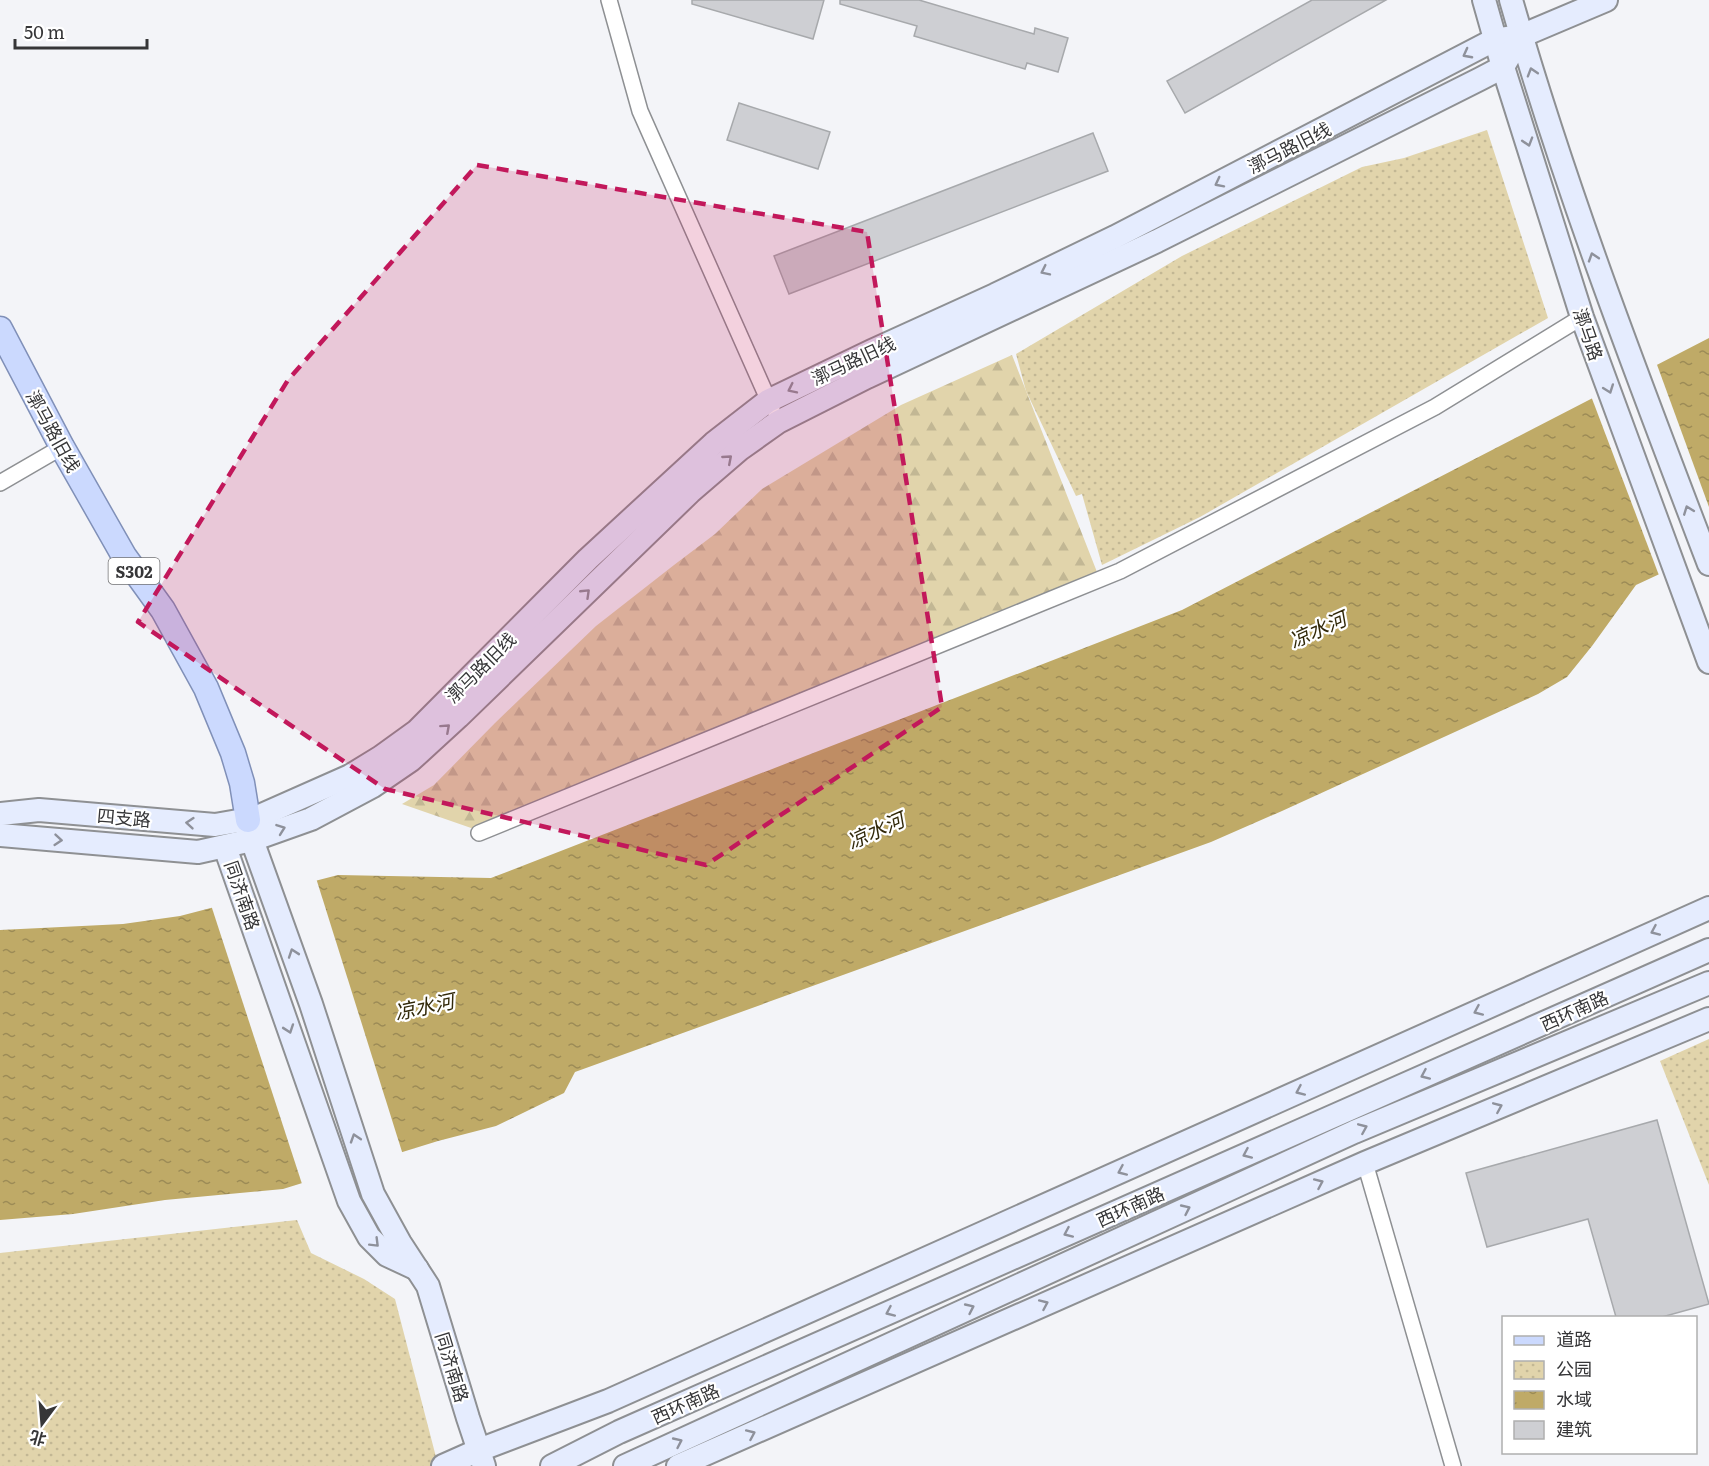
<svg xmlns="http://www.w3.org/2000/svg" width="1709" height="1466" font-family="Literata,'Noto Sans SC',serif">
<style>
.forest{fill:url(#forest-firs)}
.park{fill:url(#park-dots)}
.water{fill:url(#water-ripples)}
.pier{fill:#f3f4f8}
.building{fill:#cecfd3;stroke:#a7a9ac;stroke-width:1.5}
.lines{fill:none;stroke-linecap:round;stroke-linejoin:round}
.street-casing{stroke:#8e9093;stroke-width:18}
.secondary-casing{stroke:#8e9093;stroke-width:26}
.primary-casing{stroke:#8090b8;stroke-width:27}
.street{stroke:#fff;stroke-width:15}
.secondary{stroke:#e5ecfe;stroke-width:22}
.primary{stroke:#cbd9fe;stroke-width:24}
.oneway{stroke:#8e919b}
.marked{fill:#c2185b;fill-opacity:0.2;stroke:#c2185b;stroke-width:4.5;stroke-dasharray:12 8;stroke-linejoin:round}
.labels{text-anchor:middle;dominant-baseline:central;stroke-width:4.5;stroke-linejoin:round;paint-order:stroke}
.shield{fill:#fff;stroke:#727274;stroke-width:1.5}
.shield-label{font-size:16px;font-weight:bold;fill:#363638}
.street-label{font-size:18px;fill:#363638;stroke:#fff}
.water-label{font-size:20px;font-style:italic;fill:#312809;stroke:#fff}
</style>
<defs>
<pattern id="forest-firs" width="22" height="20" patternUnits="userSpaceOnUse" patternTransform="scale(1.5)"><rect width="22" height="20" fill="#e1d4ab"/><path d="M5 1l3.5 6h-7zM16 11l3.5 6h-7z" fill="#c2b794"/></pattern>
<pattern id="park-dots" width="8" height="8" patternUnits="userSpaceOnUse" patternTransform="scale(1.5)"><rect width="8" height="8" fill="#e1d4ab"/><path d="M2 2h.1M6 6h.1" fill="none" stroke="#c2b794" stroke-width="1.8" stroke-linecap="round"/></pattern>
<pattern id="water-ripples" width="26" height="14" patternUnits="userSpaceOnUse" patternTransform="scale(1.5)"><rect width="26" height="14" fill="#bfaa67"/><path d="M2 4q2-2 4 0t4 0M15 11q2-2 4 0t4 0" fill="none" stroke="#9c8b56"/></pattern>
</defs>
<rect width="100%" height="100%" fill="#f3f4f8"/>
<path class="forest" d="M 1012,355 L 1097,572 L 474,829 L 402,804 L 434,785 L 495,723 L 596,626 L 674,565 L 715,534 L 762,489 L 901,405 Z"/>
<g class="park">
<path d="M 1487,130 L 1548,318 L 1200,517 L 1102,565 L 1082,494 L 1076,496 L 1026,391 L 1016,354 L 1182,256 L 1362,167 L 1404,158 Z"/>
<path d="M 1709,1039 L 1709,1185 L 1660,1061 Z"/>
<path d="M 297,1220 L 311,1253 L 364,1279 L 395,1299 L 436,1457 L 431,1466 L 0,1466 L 0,1253 Z"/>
</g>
<path class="water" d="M 1709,338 L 1709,551 L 1636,585 L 1592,646 L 1567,677 L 1538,694 L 1282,811 L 1211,842 L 575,1072 L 564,1093 L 496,1126 L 438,1141 L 283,1189 L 165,1200 L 73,1214 L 0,1220 L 0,930 L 123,924 L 180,916 L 338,875 L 491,878 L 1182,610 Z"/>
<g class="pier">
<path d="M 1656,362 L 1709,507 L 1709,554 L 1660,578 L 1591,396 Z"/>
<path d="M 316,878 L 403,1155 L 303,1187 L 211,905 Z"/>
</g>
<g class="building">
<path d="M 692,0 L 824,0 L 813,39 L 692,4 Z"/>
<path d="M 840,0 L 919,0 L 1034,34 L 1035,28 L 1068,38 L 1058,72 L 1027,63 L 1025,69 L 914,36 L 917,26 L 840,4 Z"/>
<path d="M 1312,0 L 1386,0 L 1185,113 L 1167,81 Z"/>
<path d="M 739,103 L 830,132 L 818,169 L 727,140 Z"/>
<path d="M 1093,133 L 1108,171 L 789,294 L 774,256 Z"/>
<path d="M 1657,1120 L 1709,1304 L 1662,1317 L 1616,1317 L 1588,1219 L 1487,1247 L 1466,1173 Z"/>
</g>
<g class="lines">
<g class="street-casing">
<g id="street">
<path d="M 609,0 L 640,111 L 772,408"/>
<path d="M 0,483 L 62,447"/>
<path d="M 479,833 L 1120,571 L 1435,407 L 1582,317"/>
<path d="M 1365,1163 L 1453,1466"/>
</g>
</g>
<g class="secondary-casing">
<g id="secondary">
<path d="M 1484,0 L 1503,67 L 1582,317 L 1709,662"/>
<path d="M 1511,0 C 1566,192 1638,378 1709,564"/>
<path d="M 0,814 L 39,810 L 215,825 L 255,818 L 350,776 L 381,757 L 417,731 L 588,559 L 714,443 L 768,401 L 872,351 L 995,295 L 1115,237 L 1494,40 L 1521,36 L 1606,0"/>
<path d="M 249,824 L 252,840 L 311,1004 L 373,1194 L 400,1243 L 428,1286 L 468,1418 L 484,1466"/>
<path d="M 0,835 L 198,852 L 252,840 L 311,819 L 373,786 L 411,760 L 458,717 L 690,492 L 740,449 L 778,422 L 867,377 L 1157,241 L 1480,79 L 1503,67 L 1521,36"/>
<path d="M 225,847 L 349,1201 L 369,1237 L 387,1255 L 417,1269"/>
<path d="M 443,1466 L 479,1450 L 608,1401 L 1709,908"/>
<path d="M 552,1466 L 619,1432 L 1709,950"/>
<path d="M 625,1466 L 1354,1132 L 1709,983"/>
<path d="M 678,1466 L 1365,1163 L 1709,1019"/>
</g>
</g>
<g class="primary-casing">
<path id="primary" d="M 0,329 L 62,447 L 124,556 L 163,610 L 206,688 L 233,753 L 242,783 L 248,820"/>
</g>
<use href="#street" class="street"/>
<use href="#secondary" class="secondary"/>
<use href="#primary" class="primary"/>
</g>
<defs><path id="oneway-chevron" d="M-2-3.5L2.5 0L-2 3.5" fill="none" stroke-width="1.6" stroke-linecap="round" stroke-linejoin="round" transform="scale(1.5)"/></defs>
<g class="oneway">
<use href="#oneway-chevron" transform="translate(1467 54) rotate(152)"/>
<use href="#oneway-chevron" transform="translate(1532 72) rotate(-107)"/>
<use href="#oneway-chevron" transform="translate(1528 142) rotate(73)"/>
<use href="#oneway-chevron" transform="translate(1219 183) rotate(153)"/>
<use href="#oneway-chevron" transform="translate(1593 257) rotate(-108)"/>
<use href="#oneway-chevron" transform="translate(1045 271) rotate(154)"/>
<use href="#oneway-chevron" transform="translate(792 389) rotate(154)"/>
<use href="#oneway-chevron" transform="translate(1609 389) rotate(70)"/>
<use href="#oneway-chevron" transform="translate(728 459) rotate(-41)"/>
<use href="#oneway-chevron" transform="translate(1688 510) rotate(-111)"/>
<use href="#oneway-chevron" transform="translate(586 593) rotate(-44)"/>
<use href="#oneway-chevron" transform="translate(446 728) rotate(-42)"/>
<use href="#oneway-chevron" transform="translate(190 823) rotate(-175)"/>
<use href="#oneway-chevron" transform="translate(281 829) rotate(-20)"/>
<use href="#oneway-chevron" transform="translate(58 840) rotate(5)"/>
<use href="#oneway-chevron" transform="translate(1655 931) rotate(156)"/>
<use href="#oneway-chevron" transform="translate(293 953) rotate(-109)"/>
<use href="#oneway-chevron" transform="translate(1478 1011) rotate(156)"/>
<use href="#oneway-chevron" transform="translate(289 1029) rotate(71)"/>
<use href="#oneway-chevron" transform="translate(1425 1075) rotate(156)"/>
<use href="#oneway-chevron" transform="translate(1300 1091) rotate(156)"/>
<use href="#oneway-chevron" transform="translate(1498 1107) rotate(-23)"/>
<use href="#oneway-chevron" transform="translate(1363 1128) rotate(-23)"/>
<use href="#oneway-chevron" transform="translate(355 1138) rotate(-108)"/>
<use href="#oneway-chevron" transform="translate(1247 1154) rotate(156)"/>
<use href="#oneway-chevron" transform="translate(1122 1171) rotate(156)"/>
<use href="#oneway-chevron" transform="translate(1319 1183) rotate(-24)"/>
<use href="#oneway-chevron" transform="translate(1186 1209) rotate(-25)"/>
<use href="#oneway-chevron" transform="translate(1068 1233) rotate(156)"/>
<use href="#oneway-chevron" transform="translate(375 1243) rotate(45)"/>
<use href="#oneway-chevron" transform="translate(1044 1304) rotate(-24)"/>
<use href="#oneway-chevron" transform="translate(970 1308) rotate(-25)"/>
<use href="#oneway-chevron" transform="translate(890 1312) rotate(156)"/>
<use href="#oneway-chevron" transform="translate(751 1434) rotate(-24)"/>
<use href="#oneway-chevron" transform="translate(678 1442) rotate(-25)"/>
</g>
<path class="marked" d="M 477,165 L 867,232 L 942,707 L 706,865 L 385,789 L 138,622 L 288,380 Z"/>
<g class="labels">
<rect class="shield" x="108.5" y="558" width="51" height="26" rx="4.5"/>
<g class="shield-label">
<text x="134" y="571">S302</text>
</g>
<g class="street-label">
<text transform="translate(1289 147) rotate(-27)">漷马路旧线</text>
<text transform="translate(1589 334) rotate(71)">漷马路</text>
<text transform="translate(853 360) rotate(-25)">漷马路旧线</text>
<text transform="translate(54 431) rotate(61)">漷马路旧线</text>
<text transform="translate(480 667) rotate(-45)">漷马路旧线</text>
<text transform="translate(124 817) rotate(5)">四支路</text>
<text transform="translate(243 895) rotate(71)">同济南路</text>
<text transform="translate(1574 1010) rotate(-24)">西环南路</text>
<text transform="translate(1130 1206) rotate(-24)">西环南路</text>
<text transform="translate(453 1367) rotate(73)">同济南路</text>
<text transform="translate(685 1403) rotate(-24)">西环南路</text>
</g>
<g class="water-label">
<text transform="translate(1317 628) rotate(-24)">凉水河</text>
<text transform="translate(875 829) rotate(-24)">凉水河</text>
<text transform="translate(424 1005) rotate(-12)">凉水河</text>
</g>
</g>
<rect x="1502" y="1316" width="195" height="138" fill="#ffffff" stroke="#afafaf" stroke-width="1.5"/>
<rect x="1514" y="1336" width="30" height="9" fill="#cbd9fe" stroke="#afafaf" stroke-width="1.5"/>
<text x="1556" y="1346" font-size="18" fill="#363638">道路</text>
<rect x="1514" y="1361" width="30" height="18" fill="url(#park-dots)" stroke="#afafaf" stroke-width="1.5"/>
<text x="1556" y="1376" font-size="18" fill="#363638">公园</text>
<rect x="1514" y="1391" width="30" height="18" fill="url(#water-ripples)" stroke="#afafaf" stroke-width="1.5"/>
<text x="1556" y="1406" font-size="18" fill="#363638">水域</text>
<rect x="1514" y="1421" width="30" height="18" fill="#cecfd3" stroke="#afafaf" stroke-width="1.5"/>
<text x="1556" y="1436" font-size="18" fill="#363638">建筑</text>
<g transform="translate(42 1424) rotate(196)" stroke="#ffffff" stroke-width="4.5" paint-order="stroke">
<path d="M0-4.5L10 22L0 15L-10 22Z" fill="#363638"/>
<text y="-9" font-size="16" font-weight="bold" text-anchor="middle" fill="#363638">北</text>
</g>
<path d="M15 39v9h132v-9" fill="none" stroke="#363638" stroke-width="3"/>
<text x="24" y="39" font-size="18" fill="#363638" stroke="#ffffff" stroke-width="4.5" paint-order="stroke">50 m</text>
</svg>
